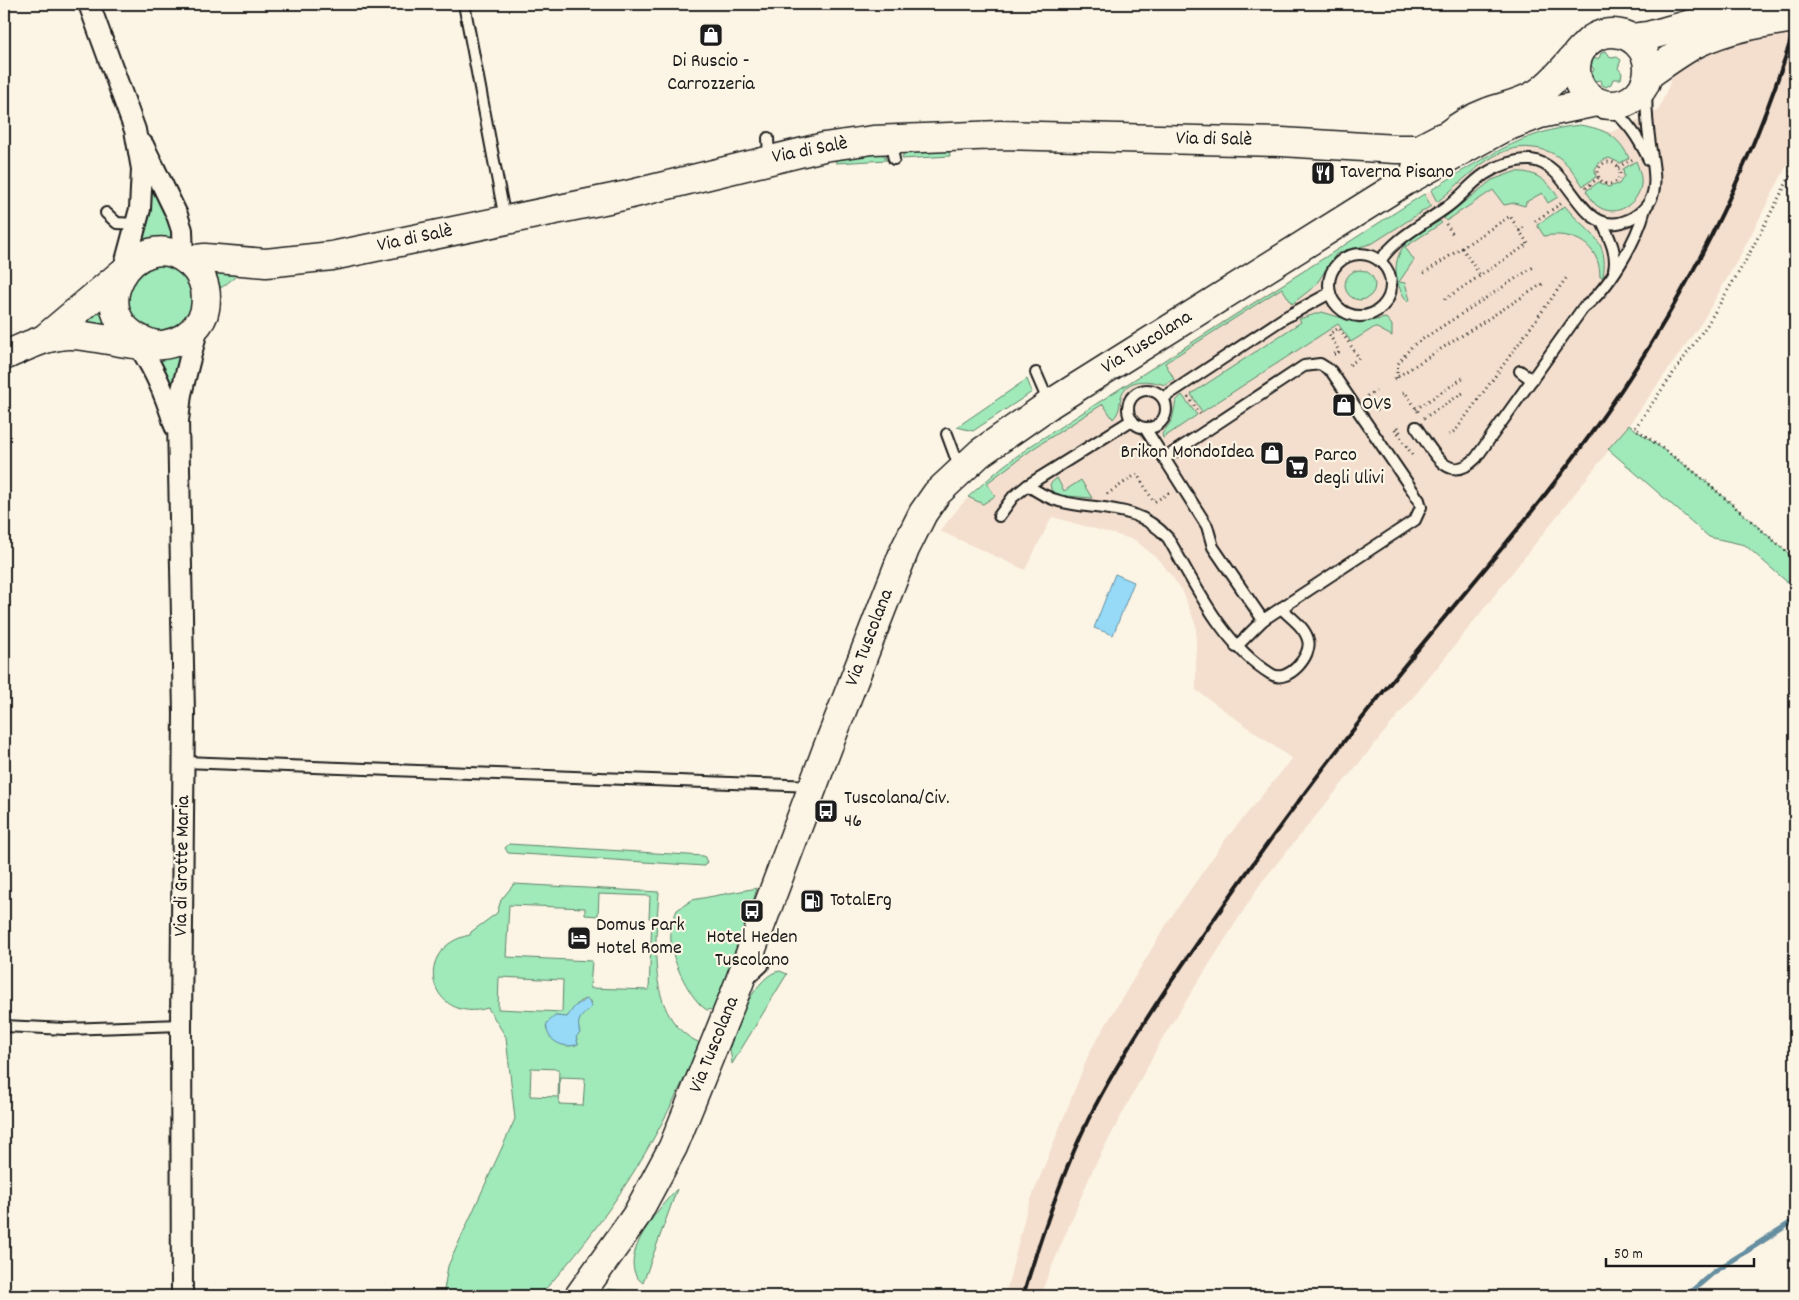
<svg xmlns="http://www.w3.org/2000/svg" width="1799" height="1300" font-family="Dekko,sans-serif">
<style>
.built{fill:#f4dfce}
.green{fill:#a0e9b9;stroke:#5e826a;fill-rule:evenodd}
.water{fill:#96daf8;stroke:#658ea0}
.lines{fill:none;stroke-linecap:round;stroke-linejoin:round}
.stream{stroke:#658ea0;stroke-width:5.5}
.service-casing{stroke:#1c1c1c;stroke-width:14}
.minor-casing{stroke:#1c1c1c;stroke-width:24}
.secondary-casing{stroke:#1c1c1c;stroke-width:31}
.primary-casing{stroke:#1c1c1c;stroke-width:31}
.path{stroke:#1c1c1c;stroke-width:3;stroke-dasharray:1 4;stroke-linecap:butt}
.service{stroke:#fcf5e5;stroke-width:10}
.minor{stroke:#fcf5e5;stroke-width:20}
.secondary{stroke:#fcf5e5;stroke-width:28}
.primary{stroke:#fcf5e5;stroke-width:28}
.rail{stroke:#1c1c1c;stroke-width:4}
.labels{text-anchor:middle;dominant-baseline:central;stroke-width:4.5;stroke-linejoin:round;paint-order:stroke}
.poi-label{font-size:20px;fill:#1c1c1c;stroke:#fcf5e5;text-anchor:start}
.street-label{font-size:20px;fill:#1c1c1c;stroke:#fcf5e5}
</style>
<rect width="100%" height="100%" fill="#fcf5e5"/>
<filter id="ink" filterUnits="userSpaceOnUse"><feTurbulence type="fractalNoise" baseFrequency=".02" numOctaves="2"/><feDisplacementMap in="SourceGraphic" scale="10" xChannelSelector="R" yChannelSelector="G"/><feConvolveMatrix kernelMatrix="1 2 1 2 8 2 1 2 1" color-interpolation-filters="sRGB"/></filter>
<g filter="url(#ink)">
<path class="built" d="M 1795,32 L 1795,150 L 1740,256 L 1702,322 L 1629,425 L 1437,668 L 1261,883 L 1162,1039 L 1093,1169 L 1045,1283 L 1042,1296 L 1005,1296 L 1026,1212 L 1090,1051 L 1171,917 L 1225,840 L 1292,759 L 1196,690 L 1196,626 L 1182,590 L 1161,562 L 1135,540 L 1052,517 L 1025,570 L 940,531 L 960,506 L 980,486 L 1032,445 L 1257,299 L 1459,173 L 1528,136 L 1560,127 L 1580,125 L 1611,132 L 1658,111 L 1675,70 L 1713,49 L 1762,36 Z"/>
<g class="green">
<path d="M 1606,51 L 1611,58 L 1617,57 L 1621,60 L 1618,68 L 1622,73 L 1621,79 L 1613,79 L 1611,84 L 1606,87 L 1602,85 L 1601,80 L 1594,81 L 1590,77 L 1594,69 L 1589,64 L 1591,59 L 1599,58 L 1601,53 Z"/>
<path d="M 1580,125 C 1604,129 1618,135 1629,158 L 1620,163 L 1609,158 L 1601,161 L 1595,169 L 1596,177 L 1583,186 C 1570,166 1559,151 1534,148 C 1494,142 1466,180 1437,202 L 1431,190 C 1477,162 1525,130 1580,125 Z"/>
<path d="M 948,146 L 950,156 L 902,159 L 904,151 Z"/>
<path d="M 881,151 L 887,160 L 836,163 L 834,155 Z"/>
<path d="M 1636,161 C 1639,169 1642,176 1641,185 C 1638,204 1616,218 1599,207 C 1593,204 1590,196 1586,191 L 1599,182 L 1608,187 L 1619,184 L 1624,176 L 1623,169 Z"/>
<path d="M 1514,172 C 1534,170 1548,181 1558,197 L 1548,203 L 1542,193 L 1526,202 L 1525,206 L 1514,203 L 1504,205 L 1493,190 L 1446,221 L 1444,218 L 1492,180 Z"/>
<path d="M 150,182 L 176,242 L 138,247 Z"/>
<path d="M 1424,194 L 1431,206 L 1373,243 L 1336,254 L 1315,286 L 1292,304 L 1282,288 L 1165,363 L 1174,379 L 1165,385 C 1150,380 1126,377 1121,397 C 1119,407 1120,412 1113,419 L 1103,404 L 1034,448 L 987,483 L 995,496 L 983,504 L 968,497 L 1002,467 L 1032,445 Z"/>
<path d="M 1565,206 C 1586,233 1610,237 1603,277 L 1600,277 C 1600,244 1573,231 1544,236 L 1537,225 Z"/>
<path d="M 1440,221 L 1442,223 L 1405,247 L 1414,260 L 1399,282 L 1405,283 L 1410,300 L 1408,302 C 1395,287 1391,262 1404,246 C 1412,236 1429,228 1440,221 Z"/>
<path d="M 165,264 L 176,268 L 191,283 L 194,306 L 183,326 L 160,335 L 129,318 L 128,284 L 143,268 Z"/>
<path d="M 211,267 L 244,270 L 221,288 Z"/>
<circle cx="1360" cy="285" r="15"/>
<path d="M 103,305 L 110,324 L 74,326 Z"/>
<path d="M 1322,312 L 1359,323 L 1386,318 L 1392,325 L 1392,336 L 1375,327 L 1351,342 L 1338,324 L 1202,412 L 1191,394 L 1301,322 L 1299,319 Z"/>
<path d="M 185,351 L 175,392 L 152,356 Z"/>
<path d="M 1027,379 L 1032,392 L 973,431 L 957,427 Z"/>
<path d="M 1182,395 L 1197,415 L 1163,438 L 1162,434 L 1172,420 L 1176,401 Z"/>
<path d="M 1629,425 L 1697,474 L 1795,559 L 1795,589 L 1745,545 L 1709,537 L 1608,449 Z"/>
<path d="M 1057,478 L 1064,491 L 1081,480 L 1092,498 L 1055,495 L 1052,493 L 1050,484 Z"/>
<path d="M 509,844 L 704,856 L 707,862 L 704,866 L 508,853 L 505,848 Z"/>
<path d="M 514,884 L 659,892 C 656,941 644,1018 700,1043 C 661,1136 608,1222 539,1296 L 443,1296 L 448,1266 L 515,1119 L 506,1037 L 488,1008 C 429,1025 410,947 470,935 L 471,932 L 497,913 L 501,900 ZM 599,894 L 650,896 L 649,918 L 652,919 L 649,990 L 590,988 L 592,961 L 506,957 L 509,905 L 585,908 L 585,915 L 598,916 ZM 499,977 L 563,980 L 562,1012 L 498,1009 ZM 585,999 L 590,1001 L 592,1006 C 583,1015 575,1018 580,1033 L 576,1036 L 578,1044 C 565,1050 548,1041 546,1026 L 555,1016 L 567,1017 L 579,1002 ZM 531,1068 L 559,1069 L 558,1097 L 530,1096 ZM 560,1077 L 585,1078 L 583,1105 L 559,1104 Z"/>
<path d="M 757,888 L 748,920 L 715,1009 L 707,1010 C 691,1001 671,960 671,941 C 670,931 673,919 677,910 L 692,900 Z"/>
<path d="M 780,971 L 787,974 L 732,1064 C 732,1059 730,1053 730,1048 C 733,1027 757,973 780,971 Z"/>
<path d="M 677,1189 L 643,1283 C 613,1262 659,1207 677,1189 Z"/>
<path d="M 608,1289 L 626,1291 L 630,1296 L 599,1296 Z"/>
</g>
<g class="water">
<path d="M 1115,574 L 1134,582 L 1113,635 L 1094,628 Z"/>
<path d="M 587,999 L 592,1006 C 584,1016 575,1017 580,1033 L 576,1037 L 578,1044 C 564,1050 544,1040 547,1023 L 555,1016 L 567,1017 L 575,1006 Z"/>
</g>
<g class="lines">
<path class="stream" d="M 1686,1296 L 1714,1272 L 1795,1220"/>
<g class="service-casing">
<g id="service">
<path d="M 464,4 L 505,219"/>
<path d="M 1608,106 C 1628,122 1638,137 1649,160"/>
<path d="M 768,138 L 769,158"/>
<path d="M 890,141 L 894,159"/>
<path d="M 106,213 L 117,223 L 136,224"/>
<path d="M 1602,222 C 1609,237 1618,254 1614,270"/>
<circle cx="1360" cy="285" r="31"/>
<path d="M 1380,261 C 1396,237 1424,224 1447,207 C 1461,197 1471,183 1485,174 C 1497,166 1516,159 1531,160 C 1574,164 1580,247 1634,217 C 1645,210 1653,200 1654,187 C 1656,174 1652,158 1650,145 C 1647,123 1645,102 1647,81"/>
<path d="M 1520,371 L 1532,380"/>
<path d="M 1036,373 L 1049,403"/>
<circle cx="1147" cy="409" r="19"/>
<path d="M 1163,398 L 1284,318 L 1330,293"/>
<path d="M 1416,427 C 1432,449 1447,487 1476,458 L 1583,308 C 1609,289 1637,240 1645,209"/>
<path d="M 1145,428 L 1207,526 L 1213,547 L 1263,620 L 1415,520 L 1421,507 L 1419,500 L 1331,371 L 1320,364 L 1304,366 L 1165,458"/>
<path d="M 947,434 L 960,469"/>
<path d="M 1028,485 C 1072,521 1126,491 1168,538 C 1196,586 1222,644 1271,674 C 1287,685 1313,655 1308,640 C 1305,627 1290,617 1281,608"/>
<path d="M 999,516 L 1013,497 L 1028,485 L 1132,420"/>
<path d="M 1236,647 L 1263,620"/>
<path d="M 184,762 L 812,786"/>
<path d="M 750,978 L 763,966"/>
<path d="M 4,1026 L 66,1029 L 181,1025"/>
</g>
</g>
<g class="minor-casing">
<g id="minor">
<path d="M 89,4 L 135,130 L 142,169 L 140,209 L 123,272"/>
<path d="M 143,145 L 177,215 L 182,230 L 183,258"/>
<path d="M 133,338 C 152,363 166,396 175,426"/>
<path d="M 182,1296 L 181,1025 L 184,713 L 178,421 L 181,394 L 198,326"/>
</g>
</g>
<g class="secondary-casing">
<g id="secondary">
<path d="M 186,260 L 205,258 L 266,263 L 332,256 L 623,196 L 824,147 L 873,140 L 1000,135 L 1282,142 L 1396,149 L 1419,149 L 1442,137"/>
<path d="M 44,339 L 121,274"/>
<path d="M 4,356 C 25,347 45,336 68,335 C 106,334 162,362 192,331 C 198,325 204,317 205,309 C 208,291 204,276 191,264 C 137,215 69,322 156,345"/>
</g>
</g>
<g class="primary-casing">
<g id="primary">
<circle cx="1612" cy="69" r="36"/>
<path d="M 1632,38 L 1648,36 L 1762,4"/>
<path d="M 1648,75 C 1664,64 1680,52 1697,43 C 1728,28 1762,23 1795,18"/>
<path d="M 1416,168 C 1439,141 1454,125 1488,112 C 1505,106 1523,103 1538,93 C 1555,81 1568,64 1581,49"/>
<path d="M 579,1296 L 636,1216 L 673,1147 L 736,991 L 827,749 L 905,549 L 923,513 L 937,493 L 980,453 L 1050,404 L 1404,182 L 1501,129 L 1540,114 L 1596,102"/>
</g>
</g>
<g class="path">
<circle cx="1609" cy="173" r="11"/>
<path d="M 1618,167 L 1633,159"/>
<path d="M 1795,167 L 1746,260 L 1707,325 L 1635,428 L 1697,474 L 1795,559"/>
<path d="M 1586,188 L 1599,177"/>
<path d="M 1535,221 L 1562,203"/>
<path d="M 1446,224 L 1454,236"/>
<path d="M 1519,231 L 1526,226"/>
<path d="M 1462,248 L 1480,275"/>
<path d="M 1424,273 L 1510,216 L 1528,244 L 1442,301"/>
<path d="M 1334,354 L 1338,354 L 1339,351 L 1329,334 L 1339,328 L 1359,358 L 1348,366"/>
<path d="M 1397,378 L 1397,365 L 1412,346 L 1535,266"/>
<path d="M 1394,379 L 1544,283"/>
<path d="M 1403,393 L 1405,392 L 1419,413"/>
<path d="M 1367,396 L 1376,391"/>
<path d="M 1188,397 L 1202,417"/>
<path d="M 1416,409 L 1466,376"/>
<path d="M 1377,410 L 1385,404"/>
<path d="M 1424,418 L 1466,391"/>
<path d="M 1397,427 L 1402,435"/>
<path d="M 1395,429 L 1413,456"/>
<path d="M 1449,435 L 1456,430 L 1567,277"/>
<path d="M 1107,494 L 1137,474 L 1154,502 L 1169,493"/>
</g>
<use href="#service" class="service"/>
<use href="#minor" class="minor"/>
<use href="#secondary" class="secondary"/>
<use href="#primary" class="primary"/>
<path class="rail" d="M 1023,1296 C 1041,1236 1061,1176 1088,1120 C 1119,1058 1159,998 1199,941 C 1253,862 1309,785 1368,711 C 1441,618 1521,531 1590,435 C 1680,310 1750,174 1795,27"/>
</g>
</g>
<defs>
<g id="shop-square" transform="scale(1.25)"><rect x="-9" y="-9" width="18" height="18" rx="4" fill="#1c1c1c" stroke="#fcf5e5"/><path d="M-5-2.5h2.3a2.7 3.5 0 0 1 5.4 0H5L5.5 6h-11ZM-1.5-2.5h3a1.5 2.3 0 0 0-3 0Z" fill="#fff"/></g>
<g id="restaurant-square" transform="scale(1.25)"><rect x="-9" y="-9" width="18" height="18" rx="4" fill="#1c1c1c" stroke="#fcf5e5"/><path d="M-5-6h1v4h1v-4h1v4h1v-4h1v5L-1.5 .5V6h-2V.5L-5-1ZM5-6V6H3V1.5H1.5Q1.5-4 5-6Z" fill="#fff"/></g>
<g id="supermarket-square" transform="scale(1.25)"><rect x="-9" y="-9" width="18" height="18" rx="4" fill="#1c1c1c" stroke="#fcf5e5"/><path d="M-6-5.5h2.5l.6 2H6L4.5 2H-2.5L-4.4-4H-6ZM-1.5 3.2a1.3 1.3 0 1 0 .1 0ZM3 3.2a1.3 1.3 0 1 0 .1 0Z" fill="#fff"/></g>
<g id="bus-square" transform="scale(1.25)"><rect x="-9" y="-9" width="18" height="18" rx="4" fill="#1c1c1c" stroke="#fcf5e5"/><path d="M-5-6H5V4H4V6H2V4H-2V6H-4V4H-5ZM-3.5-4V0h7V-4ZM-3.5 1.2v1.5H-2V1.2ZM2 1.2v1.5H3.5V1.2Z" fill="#fff"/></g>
<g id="fuel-square" transform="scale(1.25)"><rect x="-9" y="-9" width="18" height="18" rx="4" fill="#1c1c1c" stroke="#fcf5e5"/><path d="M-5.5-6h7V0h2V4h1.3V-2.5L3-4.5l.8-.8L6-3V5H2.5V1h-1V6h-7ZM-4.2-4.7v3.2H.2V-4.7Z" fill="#fff"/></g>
<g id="hotel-square" transform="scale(1.25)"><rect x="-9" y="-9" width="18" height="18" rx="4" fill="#1c1c1c" stroke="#fcf5e5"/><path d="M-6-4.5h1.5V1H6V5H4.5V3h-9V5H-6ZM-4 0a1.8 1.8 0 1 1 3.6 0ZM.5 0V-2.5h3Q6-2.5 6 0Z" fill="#fff"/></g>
</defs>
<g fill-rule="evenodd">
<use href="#shop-square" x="711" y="35"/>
<use href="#restaurant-square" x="1323" y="173"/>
<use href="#shop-square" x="1344" y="405"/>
<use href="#shop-square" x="1272" y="453"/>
<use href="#supermarket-square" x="1297" y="467"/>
<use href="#bus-square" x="826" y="811"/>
<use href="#fuel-square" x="812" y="901"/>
<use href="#bus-square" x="752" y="911"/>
<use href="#hotel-square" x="579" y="938"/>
</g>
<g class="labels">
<g class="poi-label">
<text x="711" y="62" text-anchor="middle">Di Ruscio -<tspan x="711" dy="23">Carrozzeria</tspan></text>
<text x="1340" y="173">Taverna Pisano</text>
<text x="1362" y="405">OVS</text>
<text x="1254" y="453" text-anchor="end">Brikon MondoIdea</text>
<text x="1314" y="456">Parco<tspan x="1314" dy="23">degli Ulivi</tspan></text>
<text x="844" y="799">Tuscolana/Civ.<tspan x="844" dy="23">46</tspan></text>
<text x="830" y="901">TotalErg</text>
<text x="596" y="926">Domus Park<tspan x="596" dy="23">Hotel Rome</tspan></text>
<text x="752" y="938" text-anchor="middle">Hotel Heden<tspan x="752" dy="23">Tuscolano</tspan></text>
</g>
<g class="street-label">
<text transform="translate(1214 140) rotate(1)">Via di Salè</text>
<text transform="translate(810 151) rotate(-11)">Via di Salè</text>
<text transform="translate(415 239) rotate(-12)">Via di Salè</text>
<text transform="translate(1147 343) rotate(-32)">Via Tuscolana</text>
<text transform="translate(870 638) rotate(-69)">Via Tuscolana</text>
<text transform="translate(183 866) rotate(-89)">Via di Grotte Maria</text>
<text transform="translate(715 1045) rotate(-68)">Via Tuscolana</text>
</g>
</g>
<rect width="1799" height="1300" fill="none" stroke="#fcf5e5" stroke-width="20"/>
<rect x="10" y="10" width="1779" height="1280" fill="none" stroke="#1c1c1c" stroke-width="2" filter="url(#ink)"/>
<path d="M1606 1258v8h148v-8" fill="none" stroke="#1c1c1c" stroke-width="2.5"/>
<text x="1614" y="1258" font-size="15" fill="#1c1c1c" stroke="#fcf5e5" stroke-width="4" paint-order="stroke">50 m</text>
</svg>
